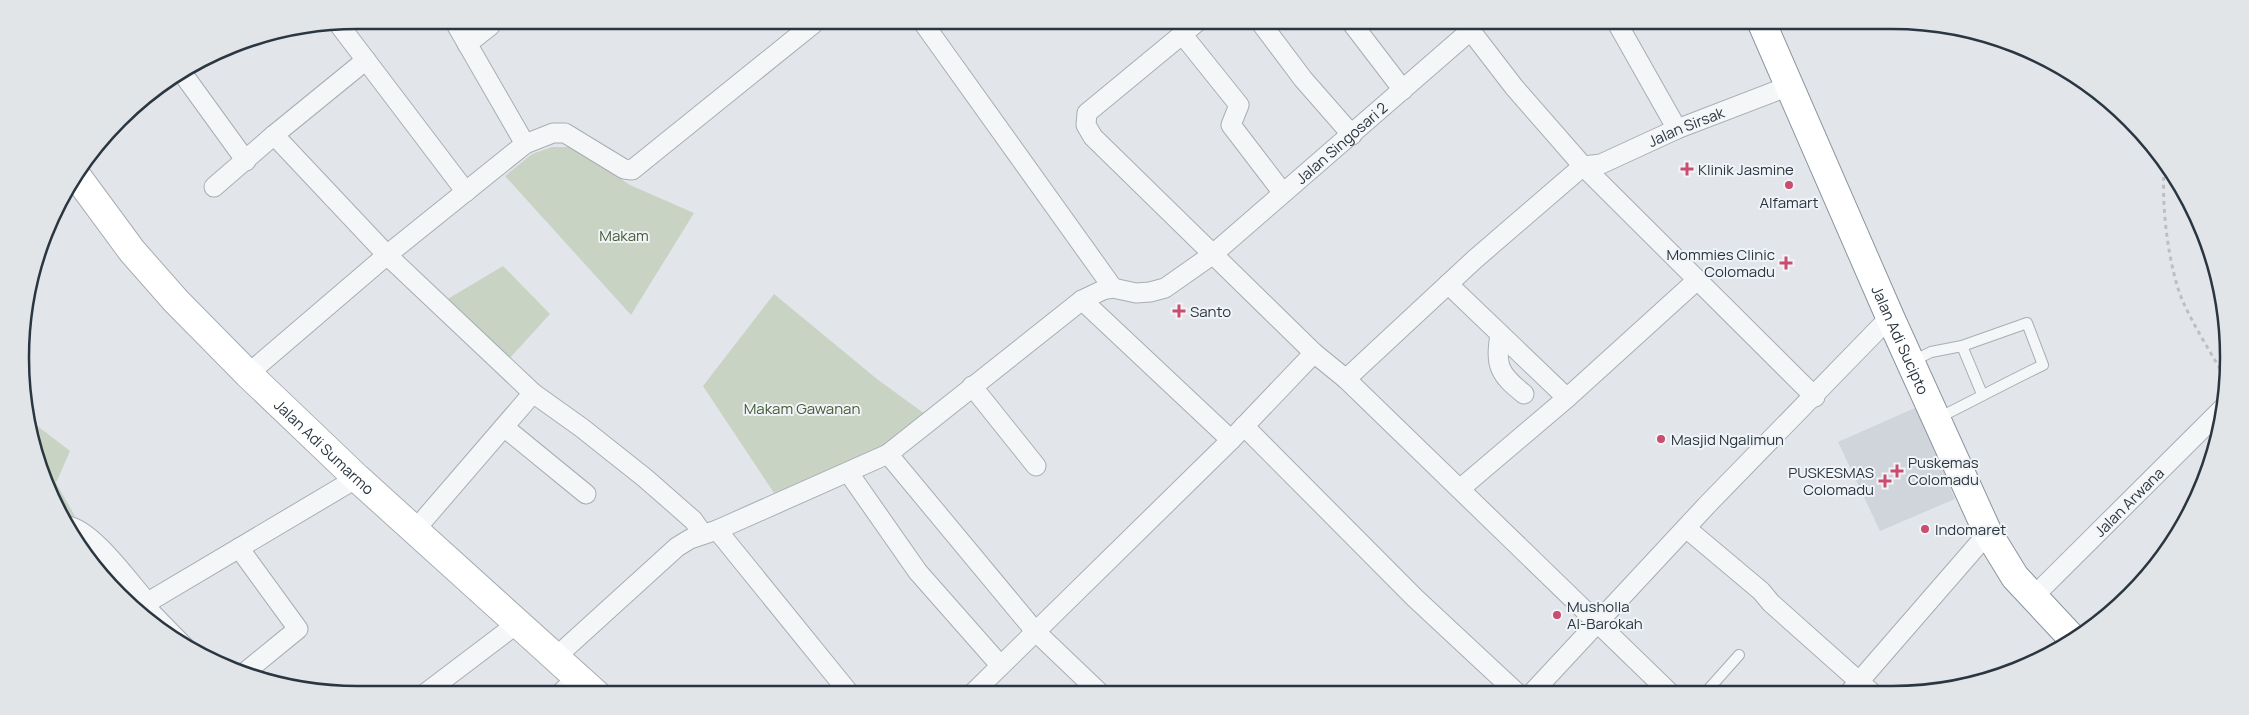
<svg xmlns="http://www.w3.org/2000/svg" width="2249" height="715" font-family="Manrope,sans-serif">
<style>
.built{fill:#d0d5dc}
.green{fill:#c9d3c3}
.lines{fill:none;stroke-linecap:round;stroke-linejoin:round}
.service-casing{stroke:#a7aeb4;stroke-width:12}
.minor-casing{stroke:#a7aeb4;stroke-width:21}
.secondary-casing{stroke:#a7aeb4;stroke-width:30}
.trunk-casing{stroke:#8a95a0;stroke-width:30}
.path{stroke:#bbc0c5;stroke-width:3;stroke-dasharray:4 4;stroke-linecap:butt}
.service{stroke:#f4f6f8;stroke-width:10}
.minor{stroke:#f4f6f8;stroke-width:19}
.secondary{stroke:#fff;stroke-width:28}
.trunk{stroke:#fff;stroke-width:28}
.poi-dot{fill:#ca4c6f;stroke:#f1f4f7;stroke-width:2}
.labels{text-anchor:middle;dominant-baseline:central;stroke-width:4;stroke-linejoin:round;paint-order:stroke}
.street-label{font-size:15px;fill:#2a3641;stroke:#f1f4f7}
.poi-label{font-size:15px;fill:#2a3641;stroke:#f1f4f7;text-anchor:start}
.park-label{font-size:15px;fill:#445c38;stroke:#f1f4f7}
.rim{fill:none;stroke:#2a3641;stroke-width:2.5}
</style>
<rect width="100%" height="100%" fill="#e2e6ea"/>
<path class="built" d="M 1917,407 L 1955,499 L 1880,531 L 1838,442 Z"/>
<g class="green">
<path d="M 552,147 L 572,147 L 630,185 L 694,213 L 631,315 L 505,176 L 532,154 Z"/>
<path d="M 503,266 L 550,314 L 509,359 L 446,300 Z"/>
<path d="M 774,294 L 877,379 L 929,417 L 874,454 L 774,493 L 703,386 Z"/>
<path d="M 27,418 L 70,451 L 56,483 L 75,516 L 63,520 C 44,490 33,453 27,418 Z"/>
</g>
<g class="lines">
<g class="service-casing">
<g id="service">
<path d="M 1962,346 L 1982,394"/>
<path d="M 1911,362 L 1931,352 L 1962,346 L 2027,323 L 2043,365 C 2007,382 1973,401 1938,418"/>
<path d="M 148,603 L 196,652"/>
<path d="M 1706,692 L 1739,655"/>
</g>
</g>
<g class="minor-casing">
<g id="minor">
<path d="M 1616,21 L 1677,129"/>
<path d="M 1351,22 L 1403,90"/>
<path d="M 1464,22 L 1514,87 L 1583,166 L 1815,397"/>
<path d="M 1196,23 L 1087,113 L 1086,125 L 1093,137 L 1314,353"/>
<path d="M 1261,23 L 1303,79 L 1352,135"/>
<path d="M 924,24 L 1113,288"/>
<path d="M 340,26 L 466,192"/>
<path d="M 457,26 L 525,144"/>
<path d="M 1182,34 L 1239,105 L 1231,125 L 1283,193"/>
<path d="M 467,44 L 490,26"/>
<path d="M 183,74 L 246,161"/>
<path d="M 274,135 L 387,255 L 533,393 L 582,428 L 645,478 L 693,520 L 703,534"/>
<path id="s1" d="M 1583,166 L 1601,164 L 1677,129 L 1789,86"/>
<path d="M 214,187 L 274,135 L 366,60"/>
<path d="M 1448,284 L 1567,398"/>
<path d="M 1082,300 L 1231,440"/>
<path d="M 1500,334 C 1495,366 1499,374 1524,394"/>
<path d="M 248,374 L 387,255 L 525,144 L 553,133 L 565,133 L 624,169 L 632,170 L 813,24"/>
<path d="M 1346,379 L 1670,693"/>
<path d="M 972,386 L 1036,466"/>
<path d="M 1244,426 L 1415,598 L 1517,693"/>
<path d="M 504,427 L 586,494"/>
<path d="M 888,454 L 1035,631 L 1101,694"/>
<path d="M 848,472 L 918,572 L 1000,665"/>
<path d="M 1461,488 L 1567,398 L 1696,281"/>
<path d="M 67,526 C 92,529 130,583 148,603"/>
<path d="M 1686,528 L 1761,591 L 1771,603 L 1871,692"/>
<path d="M 415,530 L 533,393"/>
<path d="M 717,530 L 850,694"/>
<path d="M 239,548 L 298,629 L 243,674"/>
<path id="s2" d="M 2033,597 L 2224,407"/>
<path d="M 138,608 L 357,478"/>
<path id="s3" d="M 557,656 L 677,547 L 690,539 L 717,530 L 888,454 L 1082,300 L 1103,290 L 1113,288 L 1136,293 L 1150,292 L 1165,288 L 1212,255 L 1470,31"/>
<path d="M 1850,692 L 1988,533"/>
<path d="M 1532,693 L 1706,506 L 1890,317"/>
<path d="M 972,694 L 1231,440 L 1314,353 L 1346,379 L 1474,260 L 1583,166"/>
<path d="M 423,695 L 518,623"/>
<path d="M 559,695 L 577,677"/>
</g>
</g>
<g class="secondary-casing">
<g id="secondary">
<path id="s4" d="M 76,175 L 132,251 L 176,301 L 248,374 L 357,478 L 597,695"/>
</g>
</g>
<g class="trunk-casing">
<g id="trunk">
<path id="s5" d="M 1761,21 L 1890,317 L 1988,533 L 2015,577 L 2072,638"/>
</g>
</g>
<path class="path" d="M 2165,161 C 2160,199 2168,269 2184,304 C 2196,330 2213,356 2227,381"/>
<use href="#service" class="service"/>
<use href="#minor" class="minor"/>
<use href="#secondary" class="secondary"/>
<use href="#trunk" class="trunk"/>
</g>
<g class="poi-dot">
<path d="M1684.5 161.5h5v5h5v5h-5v5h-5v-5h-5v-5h5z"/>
<circle cx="1789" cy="185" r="5"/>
<path d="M1783.5 255.5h5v5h5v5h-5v5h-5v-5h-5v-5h5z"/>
<path d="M1176.5 303.5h5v5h5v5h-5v5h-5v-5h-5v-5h5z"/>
<circle cx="1661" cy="439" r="5"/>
<path d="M1894.5 463.5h5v5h5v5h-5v5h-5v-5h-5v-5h5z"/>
<path d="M1882.5 473.5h5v5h5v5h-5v5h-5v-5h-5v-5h5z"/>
<circle cx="1925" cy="529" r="5"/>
<circle cx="1557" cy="615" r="5"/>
</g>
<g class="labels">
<g class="street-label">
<text stroke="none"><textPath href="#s1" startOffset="111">Jalan Sirsak</textPath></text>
<text stroke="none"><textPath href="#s3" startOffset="956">Jalan Singosari 2</textPath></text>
<text stroke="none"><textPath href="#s5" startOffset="348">Jalan Adi Sucipto</textPath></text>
<text stroke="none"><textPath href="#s4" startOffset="369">Jalan Adi Sumarmo</textPath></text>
<text stroke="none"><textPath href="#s2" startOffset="135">Jalan Arwana</textPath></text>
</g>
<g class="poi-label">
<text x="1698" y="169">Klinik Jasmine</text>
<text x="1789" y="202" text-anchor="middle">Alfamart</text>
<text x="1775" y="254" text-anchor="end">Mommies Clinic<tspan x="1775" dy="17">Colomadu</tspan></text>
<text x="1190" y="311">Santo</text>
<text x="1671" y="439">Masjid Ngalimun</text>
<text x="1908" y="462">Puskemas<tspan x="1908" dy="17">Colomadu</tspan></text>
<text x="1874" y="472" text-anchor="end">PUSKESMAS<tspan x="1874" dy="17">Colomadu</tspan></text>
<text x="1935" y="529">Indomaret</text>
<text x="1567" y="606">Musholla<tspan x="1567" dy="17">Al-Barokah</tspan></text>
</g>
<g class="park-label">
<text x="624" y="235">Makam</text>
<text x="802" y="408">Makam Gawanan</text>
</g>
</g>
<path d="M0 0H2249V715H0ZM357 29H1892A328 328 0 0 1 2220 357V358A328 328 0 0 1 1892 686H357A328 328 0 0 1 29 358V357A328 328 0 0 1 357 29Z" fill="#e1e5e8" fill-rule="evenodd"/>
<path class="rim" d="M357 29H1892A328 328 0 0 1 2220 357V358A328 328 0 0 1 1892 686H357A328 328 0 0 1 29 358V357A328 328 0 0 1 357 29Z"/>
</svg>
